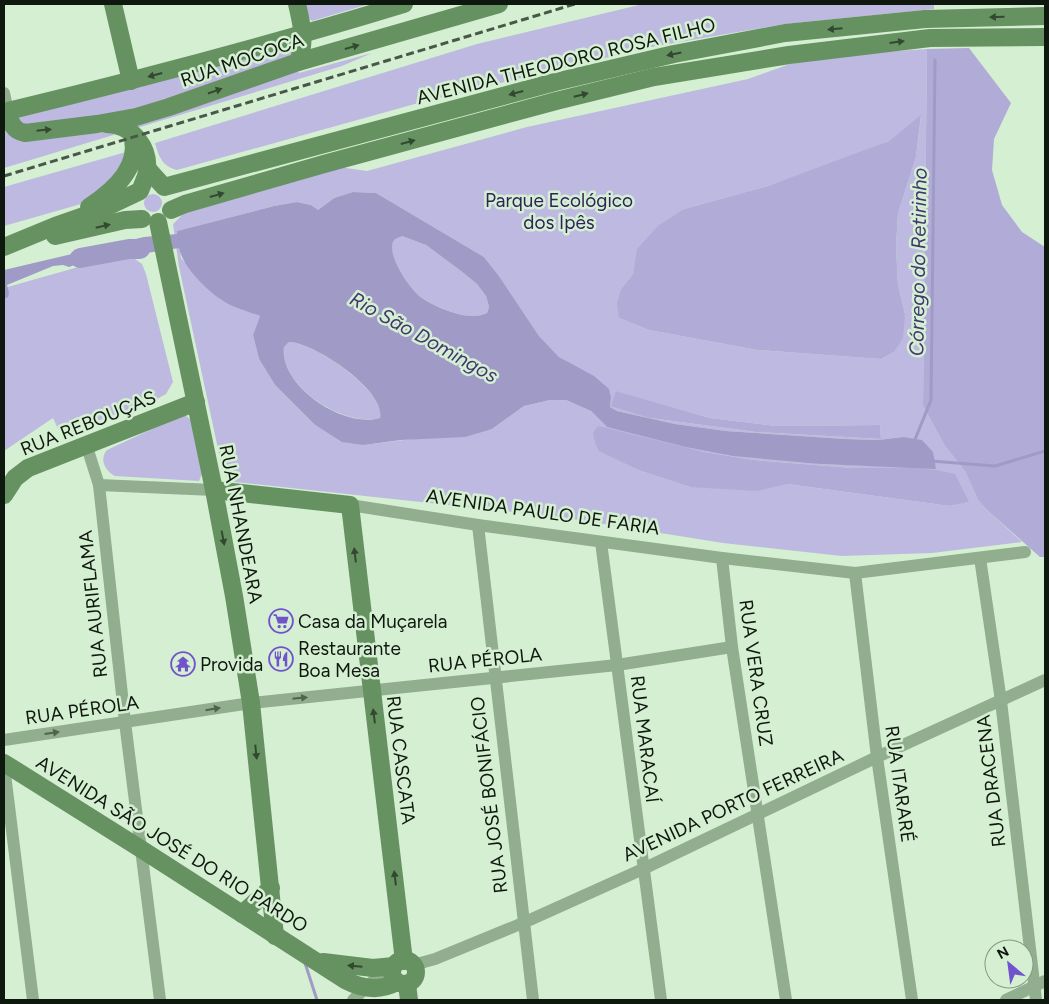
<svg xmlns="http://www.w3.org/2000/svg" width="1049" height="1004" font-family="Figtree,sans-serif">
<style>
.green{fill:#bdb9e0;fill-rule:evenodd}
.forest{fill:#b1abd8}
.water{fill:#a09ac7;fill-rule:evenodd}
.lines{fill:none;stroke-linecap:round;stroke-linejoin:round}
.stream{stroke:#a09ac7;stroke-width:3}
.river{stroke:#a09ac7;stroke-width:20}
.street{stroke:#91ae8e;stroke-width:12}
.secondary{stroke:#669262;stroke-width:18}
.rail{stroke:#495748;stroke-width:3;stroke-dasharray:8 4;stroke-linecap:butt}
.oneway{fill:#324930}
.oneway2{fill:#50634e}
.labels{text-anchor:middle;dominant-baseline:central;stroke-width:5;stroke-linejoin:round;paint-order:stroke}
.street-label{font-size:19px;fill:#0f180e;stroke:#d5efd2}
.park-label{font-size:19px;fill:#2f2259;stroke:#d5efd2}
.poi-label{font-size:19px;fill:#0f180e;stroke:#d5efd2;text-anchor:start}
.water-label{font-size:20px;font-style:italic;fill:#42366f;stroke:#d5efd2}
</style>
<rect width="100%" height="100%" fill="#d5efd2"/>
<g class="green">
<path d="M 304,4 L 369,4 L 312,21 L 306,16 Z"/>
<path d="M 643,4 L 934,4 L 934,9 L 785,24 L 651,47 L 422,102 L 177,170 C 162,166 159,157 155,143 L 477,44 Z"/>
<path d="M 290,47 L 299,73 L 372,53 L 342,66 L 4,168 L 4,120 Z"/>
<path d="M 927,49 L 923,406 L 945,446 L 965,471 L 978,500 L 987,510 L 1022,542 L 932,553 L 842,556 L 723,543 L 560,517 L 235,482 L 227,478 L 223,472 L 179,267 L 173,224 L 184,213 L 339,167 L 367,171 L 527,127 L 748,79 L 790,64 L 851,54 ZM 921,116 L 916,157 L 898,213 L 896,247 L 898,285 L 905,314 L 894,352 L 881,359 L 757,350 L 649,330 L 619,318 L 621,289 L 633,274 L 638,249 L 684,209 L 768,186 L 833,163 L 889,141 ZM 353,192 L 376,193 L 484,257 L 499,276 L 539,336 L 559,357 L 576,367 L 611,398 L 610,407 L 617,411 L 675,424 L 726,431 L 845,439 L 878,440 L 903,437 L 936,468 L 820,464 L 607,427 L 591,411 L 566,400 L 550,400 L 524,406 L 492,429 L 364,445 L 314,424 L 275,385 L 259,359 L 253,335 L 260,316 L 221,300 L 181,258 L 177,231 L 274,206 L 297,202 L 311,205 L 318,210 L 334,198 ZM 615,391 L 710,418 L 776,426 L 880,425 L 881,439 L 756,432 L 650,418 ZM 652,440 L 705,452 L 754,460 L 853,468 L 914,468 L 968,502 L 950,506 L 787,484 L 690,487 L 638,470 L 600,451 Z"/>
<path d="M 126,152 L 126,162 L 106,185 L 81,204 L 4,226 L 4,187 Z"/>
<circle cx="153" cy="203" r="9"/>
<path d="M 402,236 L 426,245 L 461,271 L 477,284 L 486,296 L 489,307 L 487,313 C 469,322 438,308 422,298 C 410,290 386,256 393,242 C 395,238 399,238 402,236 Z"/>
<path d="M 132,257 L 142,264 L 146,274 L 173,382 L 166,394 L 157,399 L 95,422 L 62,437 L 53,418 L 4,451 L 4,288 L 96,262 Z"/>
<path d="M 289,342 C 313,342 386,391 380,418 C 344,428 279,386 284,347 Z"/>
<path d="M 182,415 L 185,415 L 191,420 L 202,474 L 199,481 L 115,476 C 105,471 99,459 107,450 Z"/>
</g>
<g class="forest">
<path d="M 969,48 L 1011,103 L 994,139 L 992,170 L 1002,205 L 1022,232 L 1045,247 L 1045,557 L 1040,557 L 987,510 L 978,500 L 965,471 L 945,446 L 923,406 L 927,49 Z"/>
<path d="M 921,115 L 916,157 L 898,213 L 896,247 L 898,285 L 905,314 L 903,338 L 894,352 L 881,359 L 757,350 L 649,330 L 619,318 L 617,303 L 621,289 L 633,274 L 637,249 L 658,226 L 684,209 L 768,186 L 889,141 Z"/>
<path d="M 616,391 L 710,418 L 776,426 L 880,425 L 881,439 L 756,432 L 650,418 L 611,406 Z"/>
<path d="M 598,426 L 705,452 L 754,460 L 853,468 L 914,468 L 936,470 L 955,474 L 969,502 L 950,506 L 787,484 L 757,491 L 690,487 L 638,470 L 599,451 L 595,443 L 593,433 Z"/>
</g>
<path class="water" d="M 353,192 L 376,193 L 484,257 L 499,276 L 539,336 L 559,357 L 594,376 L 609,389 L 611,398 L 610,407 L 617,411 L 675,424 L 726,431 L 845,439 L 878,440 L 903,437 L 922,440 L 933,452 L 936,469 L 820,464 L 733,456 L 686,447 L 607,427 L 591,411 L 566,400 L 550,400 L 524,406 L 492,429 L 465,437 L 401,440 L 364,445 L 342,442 L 314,424 L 275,385 L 259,359 L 253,335 L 260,316 C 247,311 231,307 220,299 C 205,288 183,267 179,248 L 147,253 L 140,251 L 112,252 L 69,267 L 63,265 L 53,266 L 7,285 L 9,293 L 8,297 L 4,299 L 4,270 L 144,237 L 177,234 L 177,231 L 274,206 L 297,202 L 311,205 L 318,210 L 334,198 ZM 402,236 L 426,245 L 461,271 L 477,284 L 486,296 L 489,307 L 487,313 C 469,322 437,308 422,298 C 410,290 387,256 393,242 C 395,238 399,238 402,236 ZM 289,342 C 313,342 386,390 380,418 C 344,429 279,386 284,347 Z"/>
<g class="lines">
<g class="stream">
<path d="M 914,442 L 931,400 L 935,60"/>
<path d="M 931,461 L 995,466 L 1045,451"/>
<path d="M 305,963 L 317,1000"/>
</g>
<path class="river" d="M 80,258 L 129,249 L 140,249"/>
<g class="street">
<path d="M 4,93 L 8,111 L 4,113"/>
<path d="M 86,444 L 99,485 L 125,722 L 160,1000"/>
<path d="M 99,485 L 214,490"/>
<path d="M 350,505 L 478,525 L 722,558 L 855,573 L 1025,552"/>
<path d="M 478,525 L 533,1000"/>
<path d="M 601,542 L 661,1000"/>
<path d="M 722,558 L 732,647 L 786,1000"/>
<path d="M 980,558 L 1001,701 L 1036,1000"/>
<path d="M 855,573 L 877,757 L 912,1000"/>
<path d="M 4,740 L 251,703 L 617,665 L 732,647"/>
<path d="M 4,766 L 33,1000"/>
<path d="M 413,965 L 435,959 L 523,923 L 643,869 L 877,757 L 1045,680"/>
<path d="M 353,1000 L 376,978 L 393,968"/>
<path d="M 1006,1000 L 1045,981"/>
</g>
<g class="secondary">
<path d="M 113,4 L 131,81"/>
<path d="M 297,4 C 302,25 306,42 298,62"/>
<path d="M 404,4 C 273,44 141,79 8,111 C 10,122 13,131 25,133 L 97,124 L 136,117 L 169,107 L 298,62 L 499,4"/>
<path d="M 146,167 L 164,187 L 555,82 L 674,54 L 785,33 L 925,19 L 1045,16"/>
<path d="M 89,207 C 112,192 139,168 133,139"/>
<path d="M 171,210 L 185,204 L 324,164 L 556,101 L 654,77 L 789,55 L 930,38 L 1045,37"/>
<path d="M 158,222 L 214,490 L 234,596 L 251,703 L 275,936"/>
<path d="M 55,236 L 125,220 L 142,219"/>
<path d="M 4,247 L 55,226 L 98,211 L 140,191 C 142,186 144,181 146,176 C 152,149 133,124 106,124"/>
<path d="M 214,490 L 350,505 L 404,961"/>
<path d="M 4,495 L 15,478 L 28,468 L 196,402"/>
<path d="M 4,763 L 141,849 L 345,980 C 362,989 379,992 397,982"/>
<path d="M 242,914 L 271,888"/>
<circle cx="404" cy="972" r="12"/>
<path d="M 323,962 L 373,968 L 394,966"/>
<path d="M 407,984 L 409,1000"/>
</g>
<path class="rail" d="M 4,176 L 575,4"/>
</g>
<defs><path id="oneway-solid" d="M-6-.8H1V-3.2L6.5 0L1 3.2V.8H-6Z" transform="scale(1.25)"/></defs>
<g class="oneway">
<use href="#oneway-solid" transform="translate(997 17) rotate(178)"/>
<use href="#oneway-solid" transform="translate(835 29) rotate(175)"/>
<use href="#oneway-solid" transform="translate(897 42) rotate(-7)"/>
<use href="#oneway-solid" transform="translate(352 47) rotate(-16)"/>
<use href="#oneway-solid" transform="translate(674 54) rotate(168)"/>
<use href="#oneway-solid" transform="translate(155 75) rotate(165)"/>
<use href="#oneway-solid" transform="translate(215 91) rotate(-19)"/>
<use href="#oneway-solid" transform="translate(516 93) rotate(165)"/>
<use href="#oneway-solid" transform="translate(581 95) rotate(-14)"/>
<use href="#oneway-solid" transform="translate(44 130) rotate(-6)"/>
<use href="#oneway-solid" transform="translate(408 142) rotate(-15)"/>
<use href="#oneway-solid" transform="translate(217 195) rotate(-16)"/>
<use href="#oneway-solid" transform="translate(103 226) rotate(-13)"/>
<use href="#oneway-solid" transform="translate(223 538) rotate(79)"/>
<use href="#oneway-solid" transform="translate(355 555) rotate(-97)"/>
<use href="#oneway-solid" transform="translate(374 716) rotate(-97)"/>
<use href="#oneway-solid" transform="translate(256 752) rotate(84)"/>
<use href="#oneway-solid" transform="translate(395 878) rotate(-97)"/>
<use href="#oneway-solid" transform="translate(355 966) rotate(-175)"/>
</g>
<g class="oneway2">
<use href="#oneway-solid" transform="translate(300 698) rotate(-6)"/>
<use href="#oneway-solid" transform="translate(213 709) rotate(-9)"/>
<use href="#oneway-solid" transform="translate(52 733) rotate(-8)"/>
</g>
<defs>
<g id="supermarket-ring" transform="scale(1.25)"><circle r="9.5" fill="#d5efd2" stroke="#7153cc" stroke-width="1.5"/><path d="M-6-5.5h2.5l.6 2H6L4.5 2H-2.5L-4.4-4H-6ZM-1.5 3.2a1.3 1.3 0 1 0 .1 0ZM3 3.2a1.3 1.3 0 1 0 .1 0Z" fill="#7153cc"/></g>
<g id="restaurant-ring" transform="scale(1.25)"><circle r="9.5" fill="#d5efd2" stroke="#7153cc" stroke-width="1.5"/><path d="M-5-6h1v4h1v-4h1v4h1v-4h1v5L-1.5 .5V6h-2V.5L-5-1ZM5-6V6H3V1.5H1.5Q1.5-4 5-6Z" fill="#7153cc"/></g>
<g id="temple-ring" transform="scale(1.25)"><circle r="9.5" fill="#d5efd2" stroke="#7153cc" stroke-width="1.5"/><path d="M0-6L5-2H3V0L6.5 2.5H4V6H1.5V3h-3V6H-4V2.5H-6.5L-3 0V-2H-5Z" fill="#7153cc"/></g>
</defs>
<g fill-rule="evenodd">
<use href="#supermarket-ring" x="281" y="621"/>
<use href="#restaurant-ring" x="281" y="659"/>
<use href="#temple-ring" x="183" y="664"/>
</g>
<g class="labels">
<g class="street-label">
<text transform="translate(242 60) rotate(-19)">RUA MOCOCA</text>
<text transform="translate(566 61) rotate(-14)">AVENIDA THEODORO ROSA FILHO</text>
<text transform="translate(88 423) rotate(-22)">RUA REBOUÇAS</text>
<text transform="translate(543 512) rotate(8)">AVENIDA PAULO DE FARIA</text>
<text transform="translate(241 524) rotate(79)">RUA NHANDEARA</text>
<text transform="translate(93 604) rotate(-96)">RUA AURIFLAMA</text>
<text transform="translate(485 660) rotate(-6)">RUA PÉROLA</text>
<text transform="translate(756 673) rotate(82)">RUA VERA CRUZ</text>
<text transform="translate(82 710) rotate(-8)">RUA PÉROLA</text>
<text transform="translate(645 739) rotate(83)">RUA MARACAÍ</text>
<text transform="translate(401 760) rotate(83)">RUA CASCATA</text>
<text transform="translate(991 781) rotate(-97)">RUA DRACENA</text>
<text transform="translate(900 784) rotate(82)">RUA ITARARÉ</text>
<text transform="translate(489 795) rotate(-97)">RUA JOSÉ BONIFÁCIO</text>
<text transform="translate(733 805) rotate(-25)">AVENIDA PORTO FERREIRA</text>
<text transform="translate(172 844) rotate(32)">AVENIDA SÃO JOSÉ DO RIO PARDO</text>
</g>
<g class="park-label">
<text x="559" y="200">Parque Ecológico<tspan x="559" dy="22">dos Ipês</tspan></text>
</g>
<g class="poi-label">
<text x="298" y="621">Casa da Muçarela</text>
<text x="298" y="648">Restaurante<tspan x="298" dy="22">Boa Mesa</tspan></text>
<text x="200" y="664">Provida</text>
</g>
<g class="water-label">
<text transform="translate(918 262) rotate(-89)">Córrego do Retirinho</text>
<text transform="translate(424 337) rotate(29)">Rio São Domingos</text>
</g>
</g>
<rect width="1049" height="1004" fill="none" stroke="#0f180e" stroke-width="10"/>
<g transform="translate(1009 964) rotate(331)"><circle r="24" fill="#d5efd2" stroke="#869984"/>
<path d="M0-4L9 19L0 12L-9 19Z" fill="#7153cc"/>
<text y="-8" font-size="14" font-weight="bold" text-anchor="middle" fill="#0f180e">N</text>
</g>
</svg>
